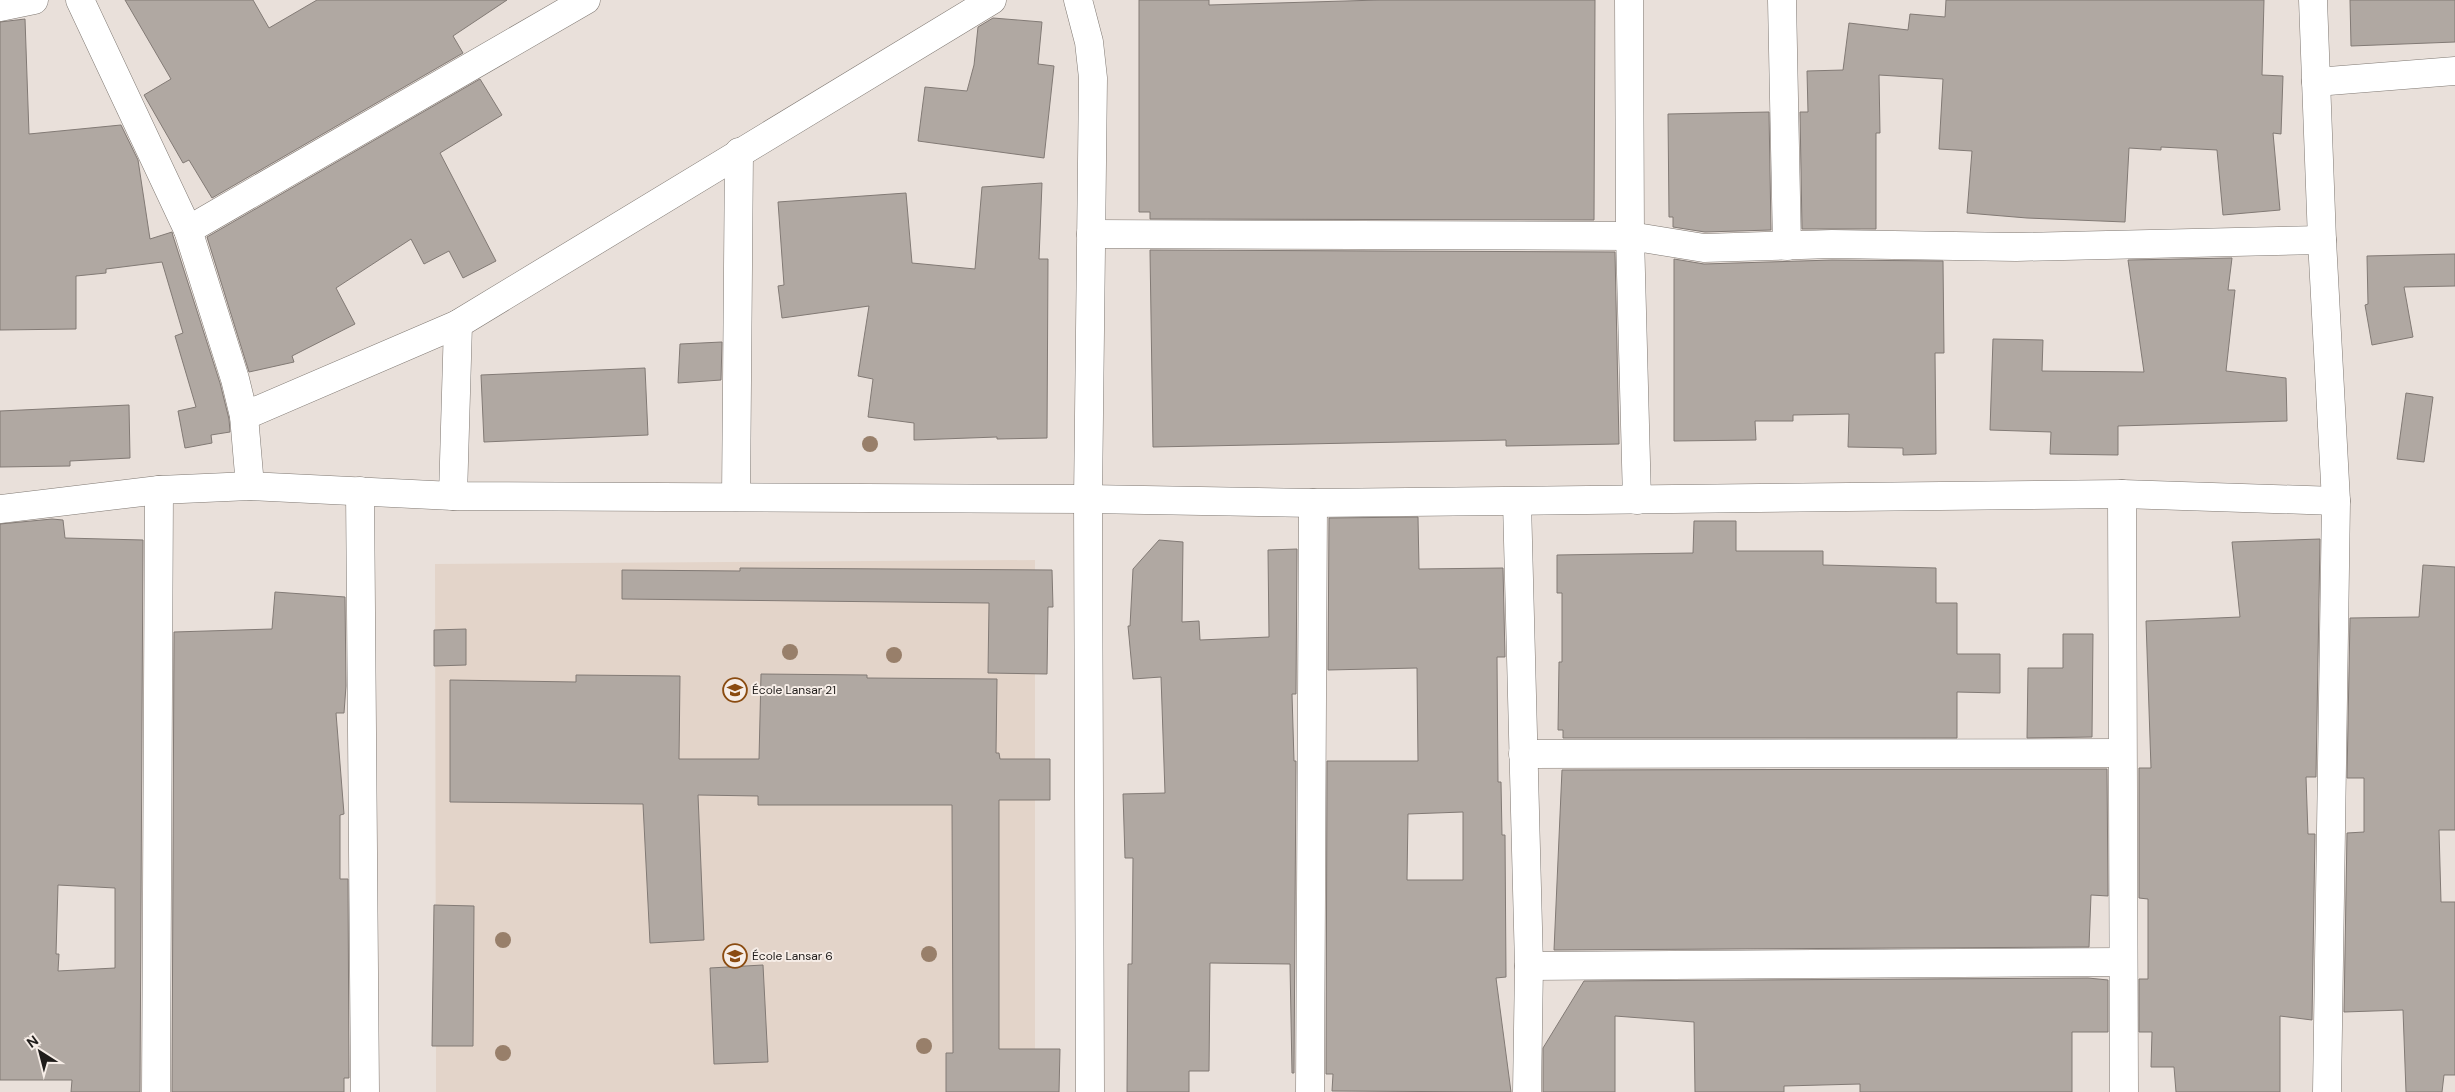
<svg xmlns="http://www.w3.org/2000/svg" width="2455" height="1092" font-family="'DM Sans',sans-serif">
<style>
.built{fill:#e3d4c9}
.building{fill:#b0a8a2;stroke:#827a75;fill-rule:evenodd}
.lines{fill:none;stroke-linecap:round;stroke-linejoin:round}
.street-casing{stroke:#7f7872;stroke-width:29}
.street{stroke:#fff;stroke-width:28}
.tree{fill:#987f6a}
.labels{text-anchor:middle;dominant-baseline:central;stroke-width:4;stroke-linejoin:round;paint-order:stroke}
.poi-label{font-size:12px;fill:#1f1c1a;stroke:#f6ede7;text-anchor:start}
</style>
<rect width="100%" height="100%" fill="#e9e0da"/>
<path class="built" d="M 1035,560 L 1035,1092 L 436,1092 L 435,564 Z"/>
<g class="building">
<path d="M 125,0 L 253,0 L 269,28 L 317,0 L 507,0 L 453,36 L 463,53 L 212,198 L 189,160 L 183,163 L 144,95 L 171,79 Z"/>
<path d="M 1139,0 L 1209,0 L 1209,5 L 1379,0 L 1595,0 L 1594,220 L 1150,219 L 1150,212 L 1139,212 Z"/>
<path d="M 1946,0 L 2264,0 L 2262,75 L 2283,76 L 2281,134 L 2273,133 L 2280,210 L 2223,215 L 2217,150 L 2161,147 L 2161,150 L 2129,148 L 2125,222 L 2027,218 L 1967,213 L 1972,151 L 1939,149 L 1943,79 L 1879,75 L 1880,133 L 1876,133 L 1876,229 L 1802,229 L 1800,112 L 1808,112 L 1807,71 L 1843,70 L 1849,23 L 1908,30 L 1910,14 L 1945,17 Z"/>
<path d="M 2350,0 L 2455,0 L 2455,42 L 2351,46 Z"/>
<path d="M 993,18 L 1042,22 L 1038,64 L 1054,66 L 1044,158 L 918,141 L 925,87 L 967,91 L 974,65 L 978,27 Z"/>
<path d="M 25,19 L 29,134 L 121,125 L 138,160 L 150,239 L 172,232 L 173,236 L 220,383 L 229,419 L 230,432 L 211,435 L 212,443 L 185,448 L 178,411 L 196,407 L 175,336 L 183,333 L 162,262 L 106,269 L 106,273 L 76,276 L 76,329 L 0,330 L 0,22 Z"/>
<path d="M 480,79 L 502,115 L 440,153 L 496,261 L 463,278 L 449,251 L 424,264 L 411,239 L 336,288 L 355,324 L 292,356 L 294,362 L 249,372 L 207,237 Z"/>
<path d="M 1769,112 L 1771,230 L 1705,232 L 1673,227 L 1673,217 L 1669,217 L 1668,114 Z"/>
<path d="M 1042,183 L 1039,259 L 1048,259 L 1047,438 L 997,439 L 997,437 L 914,440 L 914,423 L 868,417 L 873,379 L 858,376 L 869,306 L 782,318 L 778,286 L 784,285 L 778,202 L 906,193 L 912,263 L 975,269 L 982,187 Z"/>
<path d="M 1150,250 L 1615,252 L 1619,444 L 1506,446 L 1506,440 L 1153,447 Z"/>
<path d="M 2455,254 L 2455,286 L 2404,287 L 2413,337 L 2372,345 L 2365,305 L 2368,304 L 2367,256 Z"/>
<path d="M 2232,258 L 2228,290 L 2235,290 L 2226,371 L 2286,378 L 2287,421 L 2118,426 L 2118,455 L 2050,454 L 2051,432 L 1990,430 L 1993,339 L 2043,340 L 2042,371 L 2144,372 L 2128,260 Z"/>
<path d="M 1674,259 L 1704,264 L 1832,260 L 1943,261 L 1944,353 L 1935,353 L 1936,454 L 1903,455 L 1903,448 L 1848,447 L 1849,414 L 1793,415 L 1793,421 L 1755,421 L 1756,440 L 1674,441 Z"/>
<path d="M 722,342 L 721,380 L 678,383 L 680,344 Z"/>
<path d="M 645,368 L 648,435 L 484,442 L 481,375 Z"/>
<path d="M 2406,393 L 2433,397 L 2424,462 L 2397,459 Z"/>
<path d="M 129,405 L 130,458 L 70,461 L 70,466 L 0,467 L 0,411 Z"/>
<path d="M 1418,517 L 1419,569 L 1503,568 L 1505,657 L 1497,657 L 1498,782 L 1501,782 L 1502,835 L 1505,835 L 1506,977 L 1496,978 L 1511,1092 L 1332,1091 L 1333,1074 L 1326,1074 L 1327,761 L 1418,761 L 1417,668 L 1328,670 L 1329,518 ZM 1463,812 L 1463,880 L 1407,880 L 1408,814 Z"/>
<path d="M 52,519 L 63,520 L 65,538 L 143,540 L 140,1092 L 71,1092 L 72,1080 L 0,1080 L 0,524 ZM 58,885 L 115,888 L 115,968 L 58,971 L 59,954 L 56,954 Z"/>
<path d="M 1694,521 L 1736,521 L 1736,551 L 1823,551 L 1823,565 L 1936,568 L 1936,603 L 1957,603 L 1957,654 L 2000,654 L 2000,693 L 1957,692 L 1957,738 L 1563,738 L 1563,730 L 1558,730 L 1559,662 L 1562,662 L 1562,593 L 1557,593 L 1557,555 L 1693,553 Z"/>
<path d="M 2320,539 L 2316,777 L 2306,777 L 2308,834 L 2315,834 L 2312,1020 L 2280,1016 L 2280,1092 L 2176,1092 L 2174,1067 L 2151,1067 L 2152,1032 L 2139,1032 L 2139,979 L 2148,979 L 2148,899 L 2139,898 L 2139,768 L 2151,768 L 2146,621 L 2240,617 L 2232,542 Z"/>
<path d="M 1159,540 L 1183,542 L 1182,622 L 1199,621 L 1200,640 L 1269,637 L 1268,550 L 1297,549 L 1296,694 L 1292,694 L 1294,761 L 1296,761 L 1294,1073 L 1292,1073 L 1290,964 L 1210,963 L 1209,1071 L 1189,1071 L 1189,1092 L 1127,1092 L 1128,964 L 1132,964 L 1133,858 L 1125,858 L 1123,794 L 1165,793 L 1161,677 L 1133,679 L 1128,626 L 1130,626 L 1133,569 Z"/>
<path d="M 2423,565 L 2455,567 L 2455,830 L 2439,830 L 2441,902 L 2455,902 L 2455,1075 L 2444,1075 L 2442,1092 L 2406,1092 L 2403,1010 L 2344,1012 L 2347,833 L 2364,832 L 2364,778 L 2347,778 L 2350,618 L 2419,617 Z"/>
<path d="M 740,568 L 1052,570 L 1053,607 L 1048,607 L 1047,674 L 988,673 L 989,603 L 622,599 L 622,570 L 740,571 Z"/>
<path d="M 275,592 L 345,597 L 346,686 L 344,713 L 336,713 L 344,814 L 340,815 L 340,879 L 348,879 L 349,1078 L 344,1078 L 344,1092 L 172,1092 L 174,632 L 272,629 Z"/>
<path d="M 466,629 L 466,665 L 434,666 L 434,630 Z"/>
<path d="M 2063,634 L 2093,634 L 2092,737 L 2027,738 L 2028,668 L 2063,668 Z"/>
<path d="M 761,674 L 867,675 L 867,678 L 997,679 L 996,753 L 999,753 L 1000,759 L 1050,759 L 1050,800 L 999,800 L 999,1049 L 1060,1049 L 1059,1092 L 946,1092 L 946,1053 L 953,1053 L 952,805 L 758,805 L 758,796 L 698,795 L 704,940 L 650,943 L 643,804 L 450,802 L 450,680 L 576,682 L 576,675 L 680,676 L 679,759 L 759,759 Z"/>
<path d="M 2027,769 L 2107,769 L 2108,896 L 2091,895 L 2089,947 L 1554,950 L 1562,770 Z"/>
<path d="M 434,905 L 474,906 L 473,1046 L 432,1046 Z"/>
<path d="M 763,965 L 768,1062 L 714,1064 L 710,968 Z"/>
<path d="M 2088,978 L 2108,980 L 2108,1032 L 2072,1032 L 2072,1092 L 1860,1092 L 1860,1084 L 1784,1086 L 1784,1092 L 1695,1092 L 1694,1022 L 1615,1016 L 1615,1092 L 1543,1092 L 1543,1048 L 1584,981 Z"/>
</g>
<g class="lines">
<g class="street-casing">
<g id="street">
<path d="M 80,0 L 188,230 L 235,379 L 244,416 L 250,486"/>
<path d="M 1078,0 L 1089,42 L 1093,78 L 1088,499 L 1090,1092"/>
<path d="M 1629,0 L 1630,236 L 1637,500"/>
<path d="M 1782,0 L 1787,246"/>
<path d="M 2313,0 L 2322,240 L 2336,501 L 2327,1092"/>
<path d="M 0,7 L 34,0"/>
<path d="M 2316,82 L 2455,71"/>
<path d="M 188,230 L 586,0"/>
<path d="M 1091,234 L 1630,236 L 1704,248 L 1832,244 L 2016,247 L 2322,240"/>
<path d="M 244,416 L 458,324 L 992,0"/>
<path d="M 360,491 L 365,1092"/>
<path d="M 2122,494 L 2124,1092"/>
<path d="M 453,496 L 458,324"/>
<path d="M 736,497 L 739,152"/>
<path d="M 1517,502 L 1529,966 L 1527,1092"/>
<path d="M 0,509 L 159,490 L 250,486 L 453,496 L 1088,499 L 1313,503 L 2122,494 L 2336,501"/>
<path d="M 1523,754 L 2122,753"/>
<path d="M 1529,966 L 2123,962"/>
<path d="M 156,1092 L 159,490"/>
<path d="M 1310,1092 L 1313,503"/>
</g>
</g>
<use href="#street" class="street"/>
</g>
<g class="tree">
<circle cx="870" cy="444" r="8"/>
<circle cx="790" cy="652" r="8"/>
<circle cx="894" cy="655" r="8"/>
<circle cx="503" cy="940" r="8"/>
<circle cx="929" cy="954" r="8"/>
<circle cx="924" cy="1046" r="8"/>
<circle cx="503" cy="1053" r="8"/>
</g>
<defs>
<g id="school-ring" transform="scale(1.25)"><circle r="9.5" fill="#f6ede7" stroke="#8a4b10" stroke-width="1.5"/><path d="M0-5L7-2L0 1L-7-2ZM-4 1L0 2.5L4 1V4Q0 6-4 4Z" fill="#8a4b10"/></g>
</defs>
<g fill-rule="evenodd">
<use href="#school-ring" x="735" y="690"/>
<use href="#school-ring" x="735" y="956"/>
</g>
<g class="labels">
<g class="poi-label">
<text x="752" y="690">École Lansar 21</text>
<text x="752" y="956">École Lansar 6</text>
</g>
</g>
<g transform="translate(40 1052) rotate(324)" stroke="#f6ede7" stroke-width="4" paint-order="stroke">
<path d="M0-4L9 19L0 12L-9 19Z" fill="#1f1c1a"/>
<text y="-8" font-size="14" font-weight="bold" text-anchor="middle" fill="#1f1c1a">N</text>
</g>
</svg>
